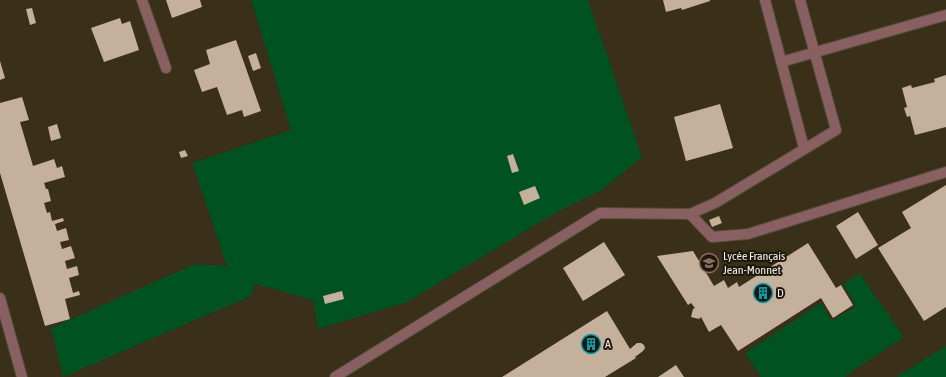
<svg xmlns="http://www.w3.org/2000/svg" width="946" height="377" font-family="'Asap Condensed',sans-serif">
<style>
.green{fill:#005320}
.building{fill:#c5b19b}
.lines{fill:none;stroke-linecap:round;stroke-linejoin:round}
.lane-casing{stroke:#544a35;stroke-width:12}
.street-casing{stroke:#544a35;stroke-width:12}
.lane{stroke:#896062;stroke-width:10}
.street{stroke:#896062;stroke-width:10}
.labels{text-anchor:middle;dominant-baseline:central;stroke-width:4;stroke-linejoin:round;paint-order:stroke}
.poi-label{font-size:12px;fill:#f6efe2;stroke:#1d180e;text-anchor:start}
</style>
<rect width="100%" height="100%" fill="#3a2f19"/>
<g class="green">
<path d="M 251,0 L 588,0 L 642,157 L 602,190 L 559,211 L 407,302 L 318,329 L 313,300 L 255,284 L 251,296 L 63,377 L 51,328 L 195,264 L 227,266 L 192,163 L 291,130 Z"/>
<path d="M 860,274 L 904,337 L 844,377 L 761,377 L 745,353 L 821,303 L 832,321 L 856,306 L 843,284 Z"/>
<path d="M 946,346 L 946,377 L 896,377 Z"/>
</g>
<g class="building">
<path d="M 166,0 L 200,0 L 202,7 L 172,18 Z"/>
<path d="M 663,0 L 710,0 L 710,1 L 682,10 L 681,8 L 666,12 Z"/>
<path d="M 32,8 L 36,23 L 30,25 L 26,9 Z"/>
<path d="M 120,18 L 122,24 L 130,21 L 139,50 L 104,62 L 91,28 Z"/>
<path d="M 236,40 L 261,111 L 244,117 L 242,110 L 227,115 L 217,87 L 202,92 L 194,70 L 210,64 L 206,50 Z"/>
<path d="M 256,53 L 261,68 L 253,71 L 248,56 Z"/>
<path d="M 0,61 L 5,78 L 0,80 Z"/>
<path d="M 946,75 L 946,127 L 915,135 L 910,116 L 907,117 L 904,108 L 907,107 L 902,88 L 911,85 L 912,88 L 935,82 L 934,79 Z"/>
<path d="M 22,97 L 29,120 L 20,122 L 33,166 L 54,159 L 57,168 L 62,166 L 65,177 L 44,183 L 46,189 L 48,189 L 51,201 L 44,203 L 47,213 L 50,212 L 52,221 L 63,218 L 64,221 L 55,224 L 57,231 L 66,228 L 69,240 L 60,242 L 62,249 L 71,246 L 75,258 L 65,261 L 67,269 L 77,266 L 79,275 L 69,278 L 73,293 L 79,291 L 80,295 L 65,299 L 70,319 L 45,326 L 0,173 L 0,103 Z"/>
<path d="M 720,104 L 733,148 L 686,161 L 674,117 Z"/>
<path d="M 57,124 L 61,138 L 51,141 L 48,127 Z"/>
<path d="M 185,150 L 188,156 L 181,158 L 179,152 Z"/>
<path d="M 513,154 L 519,171 L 512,173 L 507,156 Z"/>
<path d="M 946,185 L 946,307 L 924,321 L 878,248 L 911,228 L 902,212 Z"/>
<path d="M 535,186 L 540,198 L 524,205 L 519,192 Z"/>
<path d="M 858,212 L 878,245 L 856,259 L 836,226 Z"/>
<path d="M 719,216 L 722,223 L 712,227 L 709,220 Z"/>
<path d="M 604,242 L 625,275 L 583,301 L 563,268 Z"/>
<path d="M 808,243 L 836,288 L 841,285 L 853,305 L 833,318 L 821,298 L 738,351 L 721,325 L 709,332 L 701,317 L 699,319 L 691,317 L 693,309 L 695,308 L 691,303 L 688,305 L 657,256 L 693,251 L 714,286 L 724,280 L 728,288 L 737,282 L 739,287 Z"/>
<path d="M 342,291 L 344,299 L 325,304 L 323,296 Z"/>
<path d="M 607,311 L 630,349 L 637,343 L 641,343 L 644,345 L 645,348 L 643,351 L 635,357 L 636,358 L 605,377 L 502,377 Z"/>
<path d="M 676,365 L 684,377 L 658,377 Z"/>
</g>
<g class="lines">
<g class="lane-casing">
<g id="lane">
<path d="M 142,0 L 166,68"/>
<path d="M 335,377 L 600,213 L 690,214 L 712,237 L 748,234 L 946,172"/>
</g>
</g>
<g class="street-casing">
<g id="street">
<path d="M 765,0 L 804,148"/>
<path d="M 781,62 L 946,15"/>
<path d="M 690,214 L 715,203 L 836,130 L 800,0"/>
<path d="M 0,298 L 22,377"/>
</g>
</g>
<use href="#lane" class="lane"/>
<use href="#street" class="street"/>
</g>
<defs>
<g id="school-ring" transform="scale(1)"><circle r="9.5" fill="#1d180e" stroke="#8d6e63" stroke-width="1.5"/><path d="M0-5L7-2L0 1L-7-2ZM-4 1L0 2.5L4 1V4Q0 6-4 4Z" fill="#8d6e63"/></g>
<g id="building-ring" transform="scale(1)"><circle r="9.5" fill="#1d180e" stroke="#0f9aa8" stroke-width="1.5"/><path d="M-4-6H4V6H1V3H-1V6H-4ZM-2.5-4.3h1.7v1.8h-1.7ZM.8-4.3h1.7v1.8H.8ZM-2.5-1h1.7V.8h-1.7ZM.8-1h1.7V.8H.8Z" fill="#0f9aa8"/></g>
</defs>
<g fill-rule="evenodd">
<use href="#school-ring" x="709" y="263"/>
<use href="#building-ring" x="763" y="293"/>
<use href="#building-ring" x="591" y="344"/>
</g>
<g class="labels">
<g class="poi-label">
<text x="723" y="256">Lycée Français<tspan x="723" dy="14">Jean-Monnet</tspan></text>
<text x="777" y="293">D</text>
<text x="605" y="344">A</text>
</g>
</g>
</svg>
